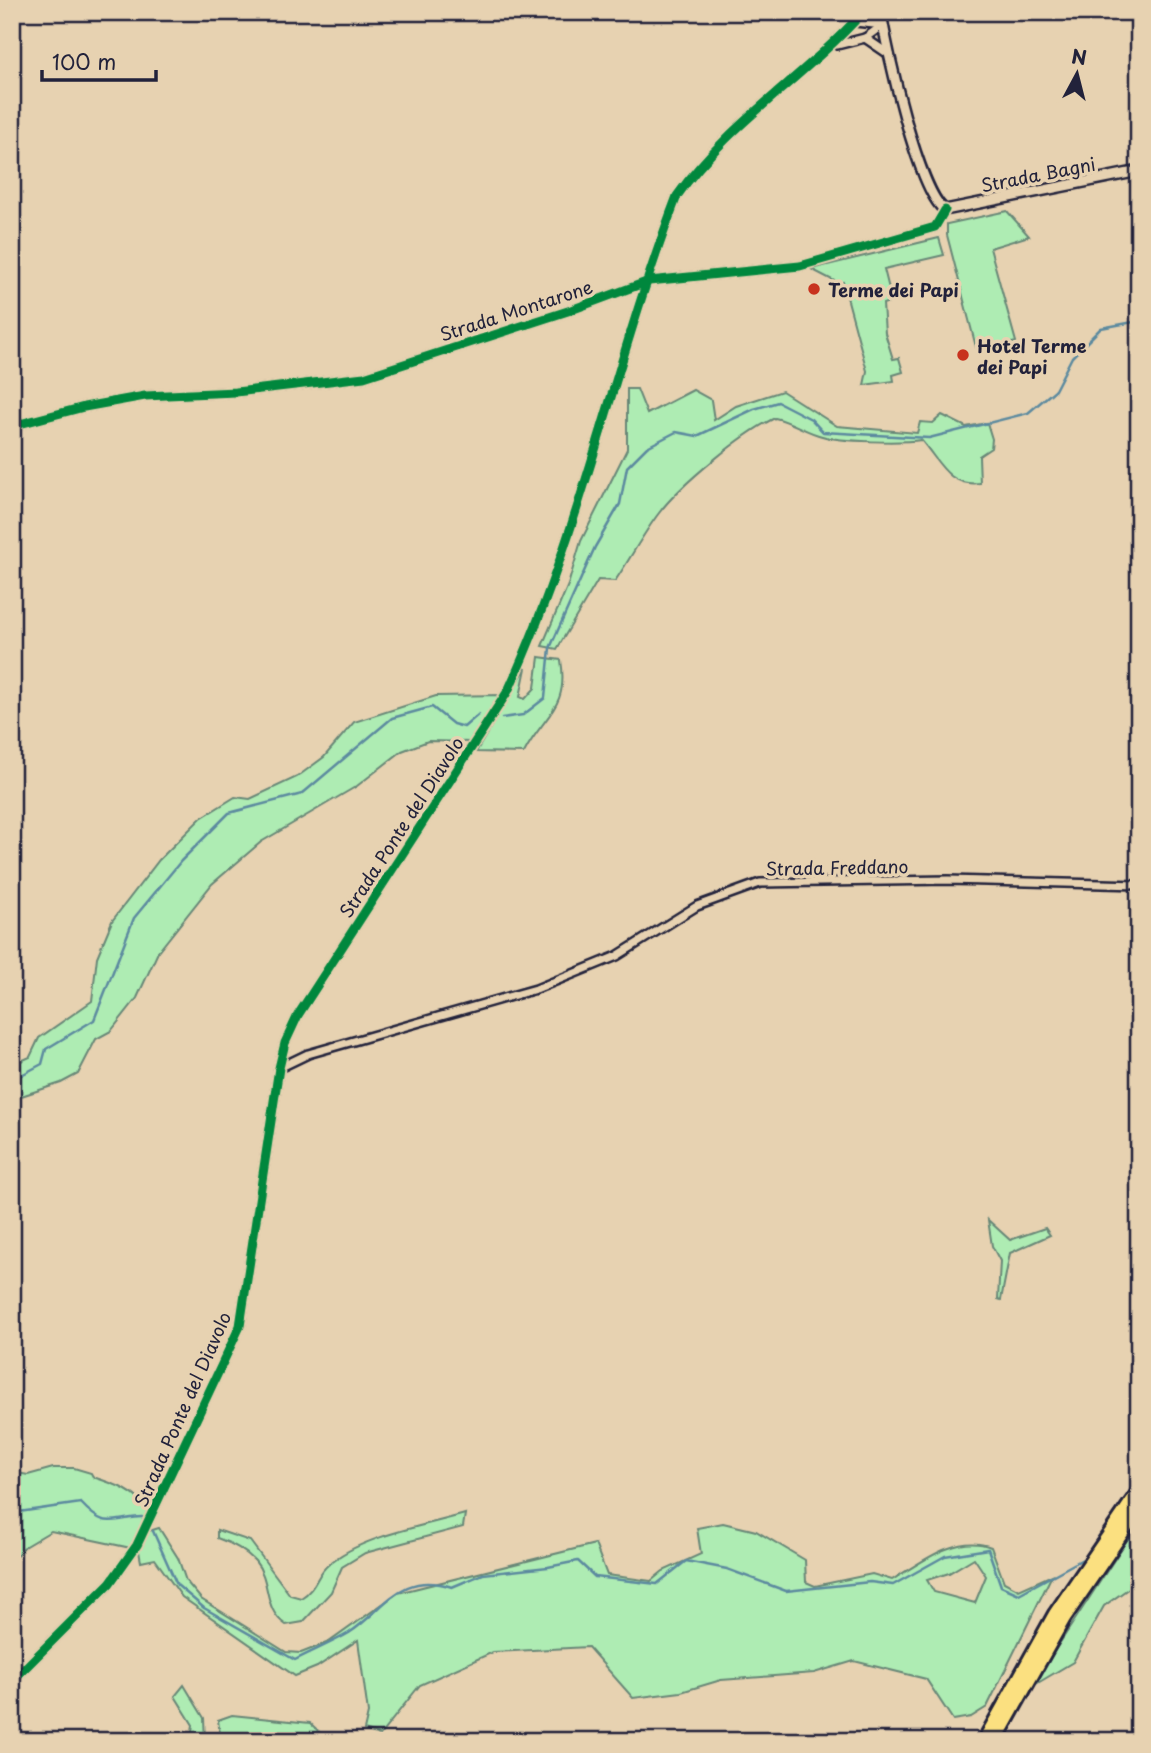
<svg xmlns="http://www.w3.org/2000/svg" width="1151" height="1753" font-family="'Playpen Sans',sans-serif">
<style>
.green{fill:#aeecb3;stroke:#688777;stroke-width:2;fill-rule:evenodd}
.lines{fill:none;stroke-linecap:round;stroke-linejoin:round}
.stream{stroke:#5c8a9f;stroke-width:2.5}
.minor-casing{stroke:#22223b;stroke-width:12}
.tertiary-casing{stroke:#22223b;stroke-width:14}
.trunk-casing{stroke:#22223b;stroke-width:18}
.minor{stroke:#e7d2b1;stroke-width:7}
.tertiary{stroke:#e7d2b1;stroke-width:9}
.trunk{stroke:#fbe080;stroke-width:12}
.cycleway-casing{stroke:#e7d2b1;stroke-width:13}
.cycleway{stroke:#00873e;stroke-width:9}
.poi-dot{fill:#c8321e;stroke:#e7d2b1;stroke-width:2.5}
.labels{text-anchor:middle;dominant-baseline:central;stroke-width:7;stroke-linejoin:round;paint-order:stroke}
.street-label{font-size:18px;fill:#22223b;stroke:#e7d2b1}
.poi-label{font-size:18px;font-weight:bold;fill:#22223b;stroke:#e7d2b1;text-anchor:start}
</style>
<rect width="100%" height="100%" fill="#e7d2b1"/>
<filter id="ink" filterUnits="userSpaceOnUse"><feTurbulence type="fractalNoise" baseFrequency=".0143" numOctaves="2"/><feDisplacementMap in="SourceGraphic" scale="14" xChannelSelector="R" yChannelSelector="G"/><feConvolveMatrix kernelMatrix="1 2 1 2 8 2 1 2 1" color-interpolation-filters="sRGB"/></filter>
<g filter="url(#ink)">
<g class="green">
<path d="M 1007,211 L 1029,236 L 990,248 L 1016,342 L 982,351 L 976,347 L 947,235 L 947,224 Z"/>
<path d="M 939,238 L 944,255 L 884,269 L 892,301 L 883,304 L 885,333 L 893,359 L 899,358 L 903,372 L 893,375 L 894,381 L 864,385 L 867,371 L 843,282 L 838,283 L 811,269 Z"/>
<path d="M 627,389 L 637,389 L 647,414 L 693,390 L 711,400 L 714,420 L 736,406 L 782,391 L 837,426 L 917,433 L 920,422 L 933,423 L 942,415 L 966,427 L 987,423 L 992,439 L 991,448 L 979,456 L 980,483 C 948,487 940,462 921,440 C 902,443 841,442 822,436 C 806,432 792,422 775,418 C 743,433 680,485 659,513 C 643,534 630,559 615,581 L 598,580 L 557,649 L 542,646 L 568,585 L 581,541 L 627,449 Z"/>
<path d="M 539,657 L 561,660 C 569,709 544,714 524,753 L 476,752 L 526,668 L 520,697 L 525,699 L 535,688 Z"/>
<path d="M 504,695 L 472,742 L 428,741 L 402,751 L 357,786 L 261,842 L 212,884 L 158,952 L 137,998 L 111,1031 L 96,1039 L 78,1074 L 61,1083 L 12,1099 L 12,1065 L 30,1057 L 39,1038 L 92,1001 L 97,957 L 112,921 L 159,860 L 201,818 L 235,797 L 250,799 L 297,777 L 324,757 L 354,722 L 436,696 Z"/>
<path d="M 988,1220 L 1010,1240 L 1045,1228 L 1050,1235 L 1010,1253 L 1001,1300 L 998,1299 L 1000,1261 L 992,1246 Z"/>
<path d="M 53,1468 L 74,1468 L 91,1473 L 93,1477 C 115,1484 137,1491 149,1512 L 131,1548 L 51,1531 L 24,1547 L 12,1561 L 12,1472 L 28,1475 Z"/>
<path d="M 465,1514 L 463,1527 L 365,1553 L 342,1567 L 331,1592 L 303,1622 L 286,1625 C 262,1609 272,1581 255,1561 C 244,1549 231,1543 217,1538 L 217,1530 L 250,1541 L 290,1595 L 301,1598 C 317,1588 316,1575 328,1565 C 360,1536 424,1526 465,1514 Z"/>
<path d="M 723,1523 L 756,1531 L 805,1560 L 806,1582 L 815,1586 L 872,1574 L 892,1580 C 920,1563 957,1533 991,1547 L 1004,1582 L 1019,1590 L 1052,1575 L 987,1707 L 971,1717 L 953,1720 L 926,1679 L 854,1661 L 814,1673 L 721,1680 L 681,1692 L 633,1698 L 588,1647 L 493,1652 L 420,1685 L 380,1735 L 364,1730 L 368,1713 L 358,1640 L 317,1667 L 295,1676 L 182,1597 L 155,1559 L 141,1562 L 139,1551 L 149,1531 L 159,1528 L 178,1558 L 186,1581 L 201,1599 L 286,1652 L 301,1653 L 329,1642 L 398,1593 L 595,1544 L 607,1575 L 651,1581 L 663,1571 L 701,1554 L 697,1528 ZM 974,1558 L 986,1576 L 975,1603 L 934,1592 L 927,1580 L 949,1573 Z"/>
<path d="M 1135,1528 L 1139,1528 L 1139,1581 L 1104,1606 L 1073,1662 L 1031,1687 Z"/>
<path d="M 184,1685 L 204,1718 L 205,1741 L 190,1741 L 193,1725 L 175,1696 Z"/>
<path d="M 232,1715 L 310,1723 L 329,1741 L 221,1741 L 218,1720 Z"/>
</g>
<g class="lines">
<g class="stream">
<path d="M 502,718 L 523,715 L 545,698 L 550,648 L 595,547 L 620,504 L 627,467 L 647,447 L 676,432 L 697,436 L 754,409 L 778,402 L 811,419 L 823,432 L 929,438 L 1028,413 L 1055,390 L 1072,357 L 1101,328 L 1139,321"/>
<path d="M 12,1080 L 42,1064 L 46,1049 L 94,1020 L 134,918 L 181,861 L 229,813 L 302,794 L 392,718 L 432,707 L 453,724 L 464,727 L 479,714"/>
<path d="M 12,1513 L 81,1503 C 106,1530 110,1519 142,1517"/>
<path d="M 153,1531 L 177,1585 L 204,1608 L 295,1660 C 312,1651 332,1643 349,1633 C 385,1610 399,1570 452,1587 L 483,1574 L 548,1567 L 578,1561 L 595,1577 L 657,1584 L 686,1561 L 727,1569 L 786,1591 L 870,1582 L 893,1585 L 945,1556 L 988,1549 L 1001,1586 L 1019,1594 L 1090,1555"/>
<path d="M 1125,1539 L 1139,1536"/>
</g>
<g class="minor-casing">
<g id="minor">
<path d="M 855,22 L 883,25"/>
<path d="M 865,38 L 890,55"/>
<path d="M 837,45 L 865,38 L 883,25"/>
<path d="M 12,426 L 84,407 L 145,396 L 236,392 L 364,377 L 571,310 L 649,281 L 800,266 L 935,227 L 945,210"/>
<path d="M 279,1068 L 308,1054 L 536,989 L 617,956 L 697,906 L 760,883 L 948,880 L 1139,885"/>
<path d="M 12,1681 L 110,1583 L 137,1545 L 240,1326 L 279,1068 L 285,1043 L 298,1015 L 508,691 C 581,532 615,359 677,196 C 726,125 805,77 863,12"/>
</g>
</g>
<g class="tertiary-casing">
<path id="tertiary" d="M 881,12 C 886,47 919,194 945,210 L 1139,171"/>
</g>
<g class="trunk-casing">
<g id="trunk">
<path d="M 984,1741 L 1055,1614 L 1139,1491"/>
<path d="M 995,1741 L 1064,1618 L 1139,1508"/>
</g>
</g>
<use href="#minor" class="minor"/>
<use href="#tertiary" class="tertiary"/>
<use href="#trunk" class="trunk"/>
<g class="cycleway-casing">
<g id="cycleway">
<path d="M 12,426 L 84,407 L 145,396 L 236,392 L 364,377 L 571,310 L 649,281 L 800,266 L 935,227 L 945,210"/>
<path d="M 12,1681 L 110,1583 L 137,1545 L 240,1326 L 279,1068 L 285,1043 L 298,1015 L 508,691 C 581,532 615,359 677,196 C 726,125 805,77 863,12"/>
</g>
</g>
<use href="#cycleway" class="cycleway"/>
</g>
</g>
<g class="poi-dot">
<circle cx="814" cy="289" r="7"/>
<circle cx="963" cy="355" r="7"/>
</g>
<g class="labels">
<g class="street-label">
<text transform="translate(1038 174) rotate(-11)">Strada Bagni</text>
<text transform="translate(516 310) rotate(-18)">Strada Montarone</text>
<text transform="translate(401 827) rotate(-57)">Strada Ponte del Diavolo</text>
<text transform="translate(837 867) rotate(-1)">Strada Freddano</text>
<text transform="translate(182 1409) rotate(-66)">Strada Ponte del Diavolo</text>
</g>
<g class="poi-label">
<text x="828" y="289">Terme dei Papi</text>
<text x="977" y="345">Hotel Terme<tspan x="977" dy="21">dei Papi</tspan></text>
</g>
</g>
<rect width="1151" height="1753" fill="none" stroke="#e7d2b1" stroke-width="42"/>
<rect x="21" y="21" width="1109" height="1711" fill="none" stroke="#22223b" stroke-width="2.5" filter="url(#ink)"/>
<g transform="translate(1077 74) rotate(7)" stroke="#e7d2b1" stroke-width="5" paint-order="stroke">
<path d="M0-5L12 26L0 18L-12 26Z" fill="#22223b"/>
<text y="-10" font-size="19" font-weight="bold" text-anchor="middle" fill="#22223b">N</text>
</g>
<path d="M42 70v10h114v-10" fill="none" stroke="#22223b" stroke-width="3.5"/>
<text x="52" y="70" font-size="21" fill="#22223b" stroke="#e7d2b1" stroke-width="5" paint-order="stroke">100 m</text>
</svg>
